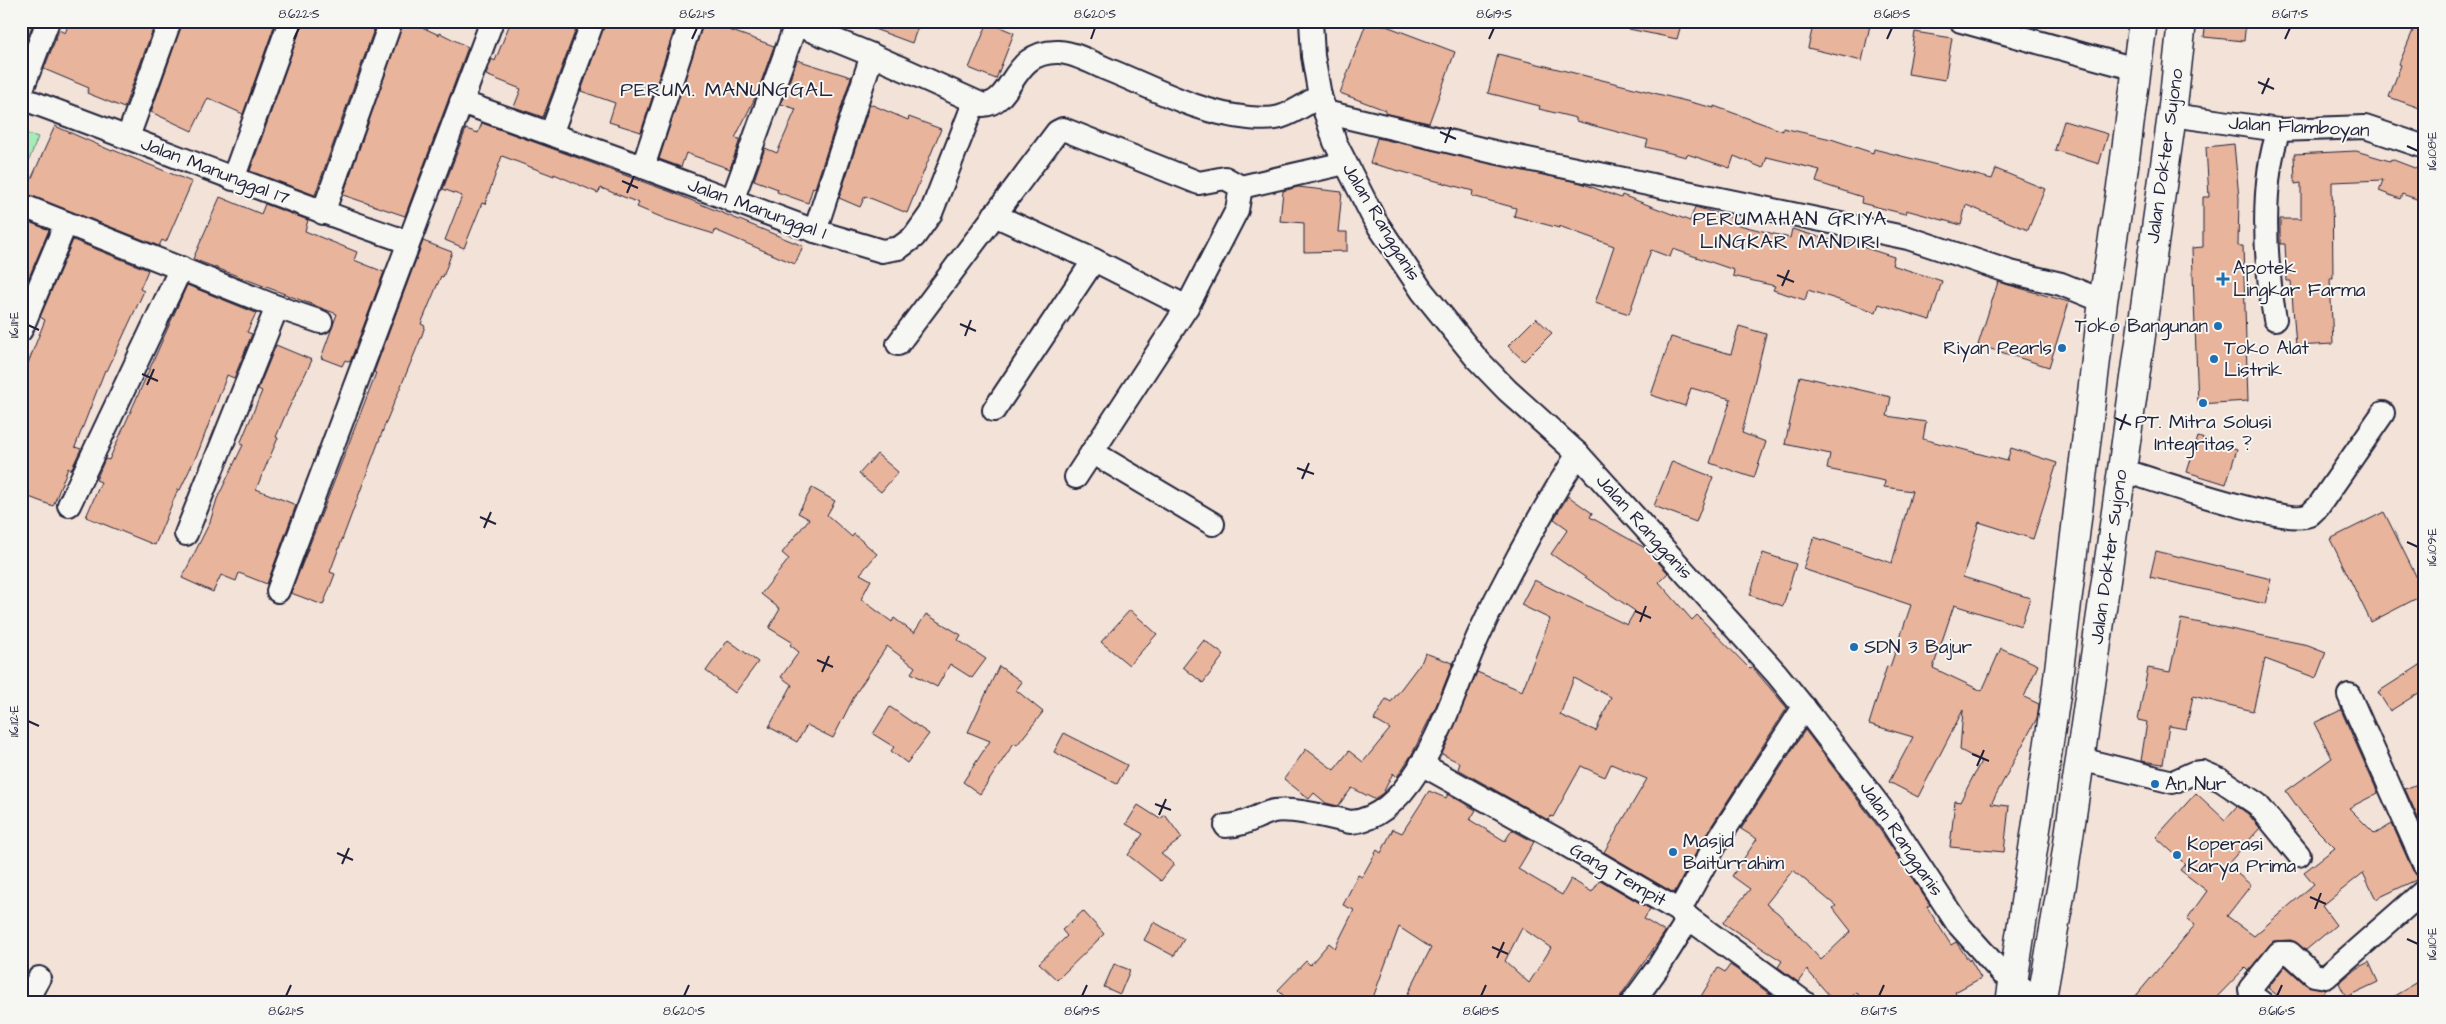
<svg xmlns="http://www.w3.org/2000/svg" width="2446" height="1024" font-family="'Architects Daughter',sans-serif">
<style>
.green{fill:#a5ecb9;stroke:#64877a}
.building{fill:#e9b49c;stroke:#22223b;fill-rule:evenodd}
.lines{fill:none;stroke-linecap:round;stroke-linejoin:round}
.minor-casing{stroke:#22223b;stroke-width:26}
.highway-casing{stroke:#22223b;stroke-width:31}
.minor{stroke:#f6f6f2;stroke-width:22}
.highway{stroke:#f6f6f2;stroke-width:28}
.ticks{fill:none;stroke:#22223b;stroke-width:2}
.poi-dot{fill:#1f6fb2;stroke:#f6f6f2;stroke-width:2}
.labels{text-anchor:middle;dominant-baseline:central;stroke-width:4;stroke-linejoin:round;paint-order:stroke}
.street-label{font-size:19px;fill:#22223b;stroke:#f6f6f2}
.poi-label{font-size:19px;fill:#22223b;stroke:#f6f6f2;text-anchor:start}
.neighbourhood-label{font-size:20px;letter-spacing:1px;fill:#22223b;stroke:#f6f6f2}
.neatline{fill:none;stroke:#22223b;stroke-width:2}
.ticks-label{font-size:12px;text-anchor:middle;fill:#22223b}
</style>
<rect width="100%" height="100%" fill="#f2e2d8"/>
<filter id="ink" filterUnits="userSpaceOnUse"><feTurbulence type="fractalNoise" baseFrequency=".02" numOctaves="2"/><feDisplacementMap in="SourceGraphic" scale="10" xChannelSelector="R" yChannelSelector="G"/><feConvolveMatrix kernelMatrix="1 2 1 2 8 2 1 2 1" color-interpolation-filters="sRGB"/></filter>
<g filter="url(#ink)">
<path class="green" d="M 21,132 L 38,137 L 21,181 Z"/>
<g class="building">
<path d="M 21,21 L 34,21 L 21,54 Z"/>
<path d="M 70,21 L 156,21 L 124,108 L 87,93 L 89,88 L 44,69 L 59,30 L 65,33 Z"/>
<path d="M 183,21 L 276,21 L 243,114 L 208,98 L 192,131 L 151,112 Z"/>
<path d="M 303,21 L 377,21 L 315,195 L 250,171 Z"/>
<path d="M 404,21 L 409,21 L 439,35 L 440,33 L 468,47 L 405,216 L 343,195 Z"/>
<path d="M 511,21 L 579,21 L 543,117 L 514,107 L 521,89 L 486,75 L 492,59 L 495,61 Z"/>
<path d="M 606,21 L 677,21 L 641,132 L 609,122 L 615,103 L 581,91 Z"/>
<path d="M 704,21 L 774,46 L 756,96 L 735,138 L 740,139 L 730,169 L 686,153 L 681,167 L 659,159 Z"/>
<path d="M 858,21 L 920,21 L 912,43 L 858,23 Z"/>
<path d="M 1367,21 L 1373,21 L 1455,52 L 1429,123 L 1385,113 L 1385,110 L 1340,93 Z"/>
<path d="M 1630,21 L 1682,21 L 1677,39 L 1629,29 Z"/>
<path d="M 1814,21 L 1871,21 L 1862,61 L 1808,48 Z"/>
<path d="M 2206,21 L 2246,21 L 2244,41 L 2204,37 Z"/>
<path d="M 2417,21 L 2425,21 L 2425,110 L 2389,97 L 2401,65 L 2399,64 Z"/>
<path d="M 988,22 L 1014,33 L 996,79 L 969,68 Z"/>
<path d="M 1915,32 L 1952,38 L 1945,80 L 1908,74 Z"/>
<path d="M 1498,54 L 1714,108 L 1714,106 L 1783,131 L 1783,128 L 1831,139 L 1873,153 L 1874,149 L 1992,179 L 1996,169 L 2045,189 L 2028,230 L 1966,205 L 1961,225 L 1906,210 L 1905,214 L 1861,203 L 1862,197 L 1816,182 L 1820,170 L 1767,157 L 1763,168 L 1734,156 L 1730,168 L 1687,154 L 1686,157 L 1646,147 L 1648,140 L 1576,121 L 1576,118 L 1539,109 L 1540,106 L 1488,93 Z"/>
<path d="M 797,60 L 851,77 L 815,188 L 813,187 L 808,203 L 777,192 L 778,189 L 754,180 L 765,148 L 777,153 L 796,109 L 781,104 Z"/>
<path d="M 870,104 L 908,120 L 909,117 L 941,129 L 907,213 L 865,196 L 860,207 L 839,198 Z"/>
<path d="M 2064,121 L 2108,134 L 2099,164 L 2055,150 Z"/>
<path d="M 482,123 L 671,192 L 803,246 L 795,264 L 715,230 L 714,234 L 668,220 L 637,207 L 639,203 L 601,188 L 598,193 L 554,174 L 554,176 L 502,156 L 485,204 L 482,203 L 464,248 L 445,240 L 462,196 L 443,189 L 466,129 L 478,133 Z"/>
<path d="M 55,126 L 112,151 L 113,150 L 192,182 L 166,242 L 162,240 L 159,246 L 25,193 Z"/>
<path d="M 1377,138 L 1581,183 L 1621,198 L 1622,195 L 1690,221 L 1695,207 L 1736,219 L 1735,224 L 1790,238 L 1792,229 L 1836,242 L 1837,239 L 1894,257 L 1892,265 L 1942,281 L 1930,320 L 1879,304 L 1876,312 L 1808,290 L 1805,300 L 1773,290 L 1775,286 L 1733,276 L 1734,270 L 1673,249 L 1670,257 L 1651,250 L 1629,314 L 1595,303 L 1614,246 L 1559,226 L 1559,228 L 1514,216 L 1516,208 L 1472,196 L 1473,191 L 1370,163 Z"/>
<path d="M 2234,144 L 2239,198 L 2238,246 L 2243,246 L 2248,401 L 2198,404 L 2192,248 L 2203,247 L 2203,197 L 2209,197 L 2206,147 Z"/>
<path d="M 2356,151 L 2390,161 L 2391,159 L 2425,172 L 2425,202 L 2402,194 L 2400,199 L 2379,191 L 2383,180 L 2332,182 L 2333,278 L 2330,278 L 2333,344 L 2296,346 L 2291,281 L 2287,281 L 2285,244 L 2280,244 L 2280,219 L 2301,219 L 2301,183 L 2295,184 L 2294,154 Z"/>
<path d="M 1298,187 L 1342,192 L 1338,232 L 1347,232 L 1347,251 L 1304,252 L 1304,223 L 1280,221 L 1283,191 Z"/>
<path d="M 220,197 L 261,214 L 265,204 L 308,220 L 305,231 L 357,252 L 354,260 L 384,272 L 350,362 L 345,360 L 342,366 L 321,358 L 337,314 L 193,259 Z"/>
<path d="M 21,219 L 49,230 L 21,296 Z"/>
<path d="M 73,240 L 148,270 L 140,289 L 144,291 L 107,371 L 105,370 L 75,447 L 81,449 L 71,470 L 68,468 L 53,506 L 21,494 L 21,381 L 45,320 L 40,317 Z"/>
<path d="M 423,241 L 452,252 L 443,277 L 441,276 L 421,324 L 425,326 L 421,338 L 386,422 L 330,572 L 335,574 L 323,605 L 291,593 L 376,373 L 374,372 Z"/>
<path d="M 1998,282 L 2069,302 L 2049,367 L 1978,345 Z"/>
<path d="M 187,285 L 256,313 L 247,332 L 252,334 L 234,378 L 227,375 L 199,450 L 180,490 L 178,489 L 155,545 L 86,517 L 101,482 L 96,480 L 105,459 L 109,460 Z"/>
<path d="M 1536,318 L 1552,333 L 1524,361 L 1508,346 Z"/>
<path d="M 1739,326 L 1766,334 L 1742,433 L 1766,442 L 1754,478 L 1710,463 L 1731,399 L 1691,388 L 1685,406 L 1651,395 L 1671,337 L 1731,354 Z"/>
<path d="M 276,345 L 312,360 L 284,418 L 276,437 L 278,438 L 256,489 L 296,505 L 267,584 L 239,573 L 236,581 L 221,575 L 213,592 L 182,578 L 210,522 L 217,499 L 243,445 L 240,444 L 262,391 L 258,389 Z"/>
<path d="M 1800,376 L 1891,397 L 1887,416 L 1926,422 L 1923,439 L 2007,461 L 2011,448 L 2057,463 L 2033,539 L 1979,522 L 1963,577 L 2030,598 L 2021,626 L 1954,605 L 1933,668 L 1982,691 L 2001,648 L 2038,665 L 2024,697 L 2039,704 L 2037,718 L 1991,804 L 2009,806 L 2004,852 L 1950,847 L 1955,801 L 1960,802 L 1981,761 L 1960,750 L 1963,710 L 1918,797 L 1889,782 L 1913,737 L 1869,724 L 1887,666 L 1890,667 L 1911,605 L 1803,569 L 1814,537 L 1892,563 L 1912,491 L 1884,487 L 1885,481 L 1827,469 L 1830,454 L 1785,444 Z"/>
<path d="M 2198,437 L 2237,449 L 2226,484 L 2187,472 Z"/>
<path d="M 877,454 L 898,472 L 881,492 L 859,474 Z"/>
<path d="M 1672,461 L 1713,477 L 1696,522 L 1654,506 Z"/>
<path d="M 812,488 L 835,501 L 827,515 L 852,537 L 854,534 L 877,554 L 860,574 L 871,580 L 861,599 L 892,622 L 894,618 L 914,633 L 926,614 L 961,635 L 958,640 L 986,659 L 972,678 L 950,664 L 937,687 L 911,673 L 915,667 L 887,646 L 856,693 L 833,738 L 807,725 L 797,742 L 769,727 L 792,685 L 781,677 L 799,652 L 790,645 L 792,642 L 769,628 L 780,609 L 761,594 L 789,559 L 782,553 L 809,519 L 798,513 Z"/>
<path d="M 1568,496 L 1592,513 L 1590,517 L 1645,548 L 1668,573 L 1659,582 L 1692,620 L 1697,615 L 1750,669 L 1753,668 L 1787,708 L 1707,833 L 1674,893 L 1604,852 L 1647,779 L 1611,764 L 1605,777 L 1581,766 L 1553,817 L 1551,816 L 1548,820 L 1458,769 L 1460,763 L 1442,754 L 1477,672 L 1522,691 L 1550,619 L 1521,605 L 1534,580 L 1627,625 L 1635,611 L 1551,554 L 1568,529 L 1554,519 ZM 1574,678 L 1611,697 L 1596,731 L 1560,715 Z"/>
<path d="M 2384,512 L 2425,594 L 2371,622 L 2330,539 Z"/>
<path d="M 2156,551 L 2271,579 L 2265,604 L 2150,577 Z"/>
<path d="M 1763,553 L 1796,564 L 1783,606 L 1750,595 Z"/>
<path d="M 1130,610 L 1157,634 L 1129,665 L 1101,642 Z"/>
<path d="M 2181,619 L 2308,645 L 2326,652 L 2316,678 L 2265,659 L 2253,711 L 2193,696 L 2186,729 L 2169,726 L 2163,764 L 2141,761 L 2147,722 L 2138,720 L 2148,668 L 2170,672 Z"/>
<path d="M 728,640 L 758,662 L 735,693 L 706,671 Z"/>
<path d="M 1204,640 L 1224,655 L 1203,683 L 1183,667 Z"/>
<path d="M 1425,653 L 1453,663 L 1436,706 L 1412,754 L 1397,777 L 1393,773 L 1383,793 L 1374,799 L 1352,788 L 1338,806 L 1326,803 L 1314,793 L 1309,799 L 1284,779 L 1306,749 L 1334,770 L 1349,751 L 1363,762 L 1390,729 L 1374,720 L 1386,699 L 1391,702 L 1422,661 Z"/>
<path d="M 2425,662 L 2425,689 L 2390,711 L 2378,692 Z"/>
<path d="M 999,666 L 1022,682 L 1016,690 L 1043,712 L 1017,745 L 1014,743 L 980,794 L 963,782 L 990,741 L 968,732 Z"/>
<path d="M 890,707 L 929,734 L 907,763 L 891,751 L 894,747 L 873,734 Z"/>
<path d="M 2341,710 L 2378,793 L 2349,808 L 2375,834 L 2392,824 L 2413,871 L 2420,878 L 2376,899 L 2363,873 L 2322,906 L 2336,925 L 2306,950 L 2291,940 L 2273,941 L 2248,971 L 2245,968 L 2211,1003 L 2130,1003 L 2195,925 L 2187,919 L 2207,891 L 2180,870 L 2185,864 L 2156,837 L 2196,793 L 2225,820 L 2237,806 L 2248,814 L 2260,828 L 2227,865 L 2251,885 L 2227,916 L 2254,936 L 2314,884 L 2304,872 L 2335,848 L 2306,819 L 2286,791 L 2332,758 L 2314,723 Z"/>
<path d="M 1805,730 L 1876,824 L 1930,905 L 1927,907 L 1951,945 L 1956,942 L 1969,961 L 1970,959 L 1981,978 L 1955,992 L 1960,1003 L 1862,1003 L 1857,992 L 1844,1003 L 1836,1003 L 1807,970 L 1798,982 L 1778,967 L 1782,961 L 1723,923 L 1750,889 L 1732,876 L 1757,839 L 1741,829 ZM 1793,870 L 1836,906 L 1833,908 L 1851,931 L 1821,960 L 1778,913 L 1766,904 Z"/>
<path d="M 1064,733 L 1127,765 L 1117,784 L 1054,752 Z"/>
<path d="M 2425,781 L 2425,833 L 2405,789 Z"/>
<path d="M 1429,791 L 1446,798 L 1448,794 L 1476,810 L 1470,820 L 1505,841 L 1512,830 L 1534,842 L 1518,869 L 1562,895 L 1571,879 L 1592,892 L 1600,880 L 1650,909 L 1644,919 L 1665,932 L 1621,995 L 1619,1003 L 1403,1003 L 1431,948 L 1399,927 L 1371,1003 L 1336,1003 L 1328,996 L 1321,1003 L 1291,1003 L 1278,990 L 1306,961 L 1310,965 L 1329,943 L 1335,948 L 1354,910 L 1343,905 L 1358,875 L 1362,877 L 1377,850 L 1381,853 L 1393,829 L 1402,833 ZM 1522,928 L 1551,948 L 1529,983 L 1505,961 Z"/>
<path d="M 1138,805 L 1160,819 L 1165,815 L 1182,838 L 1161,854 L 1174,864 L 1161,881 L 1128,855 L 1143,834 L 1126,824 Z"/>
<path d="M 1083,911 L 1104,934 L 1057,980 L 1039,963 L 1067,936 L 1062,930 Z"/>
<path d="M 1154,922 L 1184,939 L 1174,956 L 1144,940 Z"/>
<path d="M 2369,962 L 2378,982 L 2346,997 L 2339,983 L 2357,968 Z"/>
<path d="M 1114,964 L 1130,970 L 1120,994 L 1104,987 Z"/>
<path d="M 1730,965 L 1736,969 L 1782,1003 L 1697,1003 L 1718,968 L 1725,972 Z"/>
<path d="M 2285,966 L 2306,985 L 2326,990 L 2316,1003 L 2287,1003 L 2268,988 Z"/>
<path d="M 2425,978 L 2425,1003 L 2382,1003 Z"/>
</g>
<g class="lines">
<g class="minor-casing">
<g id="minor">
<path d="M 788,21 L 872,55 L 983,105 C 1015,103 1010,50 1059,52 C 1076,53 1094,64 1109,70 C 1156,89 1198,113 1249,118 C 1259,119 1270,120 1280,117 C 1294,113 1307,103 1320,96"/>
<path d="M 1311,21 L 1313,56 L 1320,96 L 1335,142 L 1374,219 L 1422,291 L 1477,359 L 1507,390 L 1578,454 L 1776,673 L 1814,720 L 1887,816 L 1957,923 L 2002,973 L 2041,1002"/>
<path d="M 1961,21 L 2136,69"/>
<path d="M 21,92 L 48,21"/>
<path d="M 21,98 C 151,145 278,198 408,242"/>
<path d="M 461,102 L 643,167 L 815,231 L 882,251 L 899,248 L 914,237 L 931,213 L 974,103"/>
<path d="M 1325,112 L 1494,152 L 1908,238 L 2010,272 L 2061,284 L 2103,301"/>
<path d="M 2172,115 L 2279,130 L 2365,127 L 2425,147"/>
<path d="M 551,134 L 593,21"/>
<path d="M 128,137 L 170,21"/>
<path d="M 643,167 L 691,21"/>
<path d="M 233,179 L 290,21"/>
<path d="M 732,201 L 796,24"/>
<path d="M 21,205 L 277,307 L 321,322"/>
<path d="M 323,213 L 391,21"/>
<path d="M 994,215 L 1094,260 L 1187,307"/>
<path d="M 815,231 L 872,55"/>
<path d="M 2275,319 C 2265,263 2260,183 2279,130"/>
<path d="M 21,330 L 66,223"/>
<path d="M 898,344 L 1057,132 L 1063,129 L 1199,183 L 1225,178 L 1241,187 L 1345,163"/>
<path d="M 994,410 L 1094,260"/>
<path d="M 1092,452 L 1213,524"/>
<path d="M 2122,470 C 2151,479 2288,526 2309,515 C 2312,513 2315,509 2318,507 L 2383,413"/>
<path d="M 1076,477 L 1187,307 L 1237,210 L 1241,187"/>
<path d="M 69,505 L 181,268"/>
<path d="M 186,534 L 277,307"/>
<path d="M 278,591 L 492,21"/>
<path d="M 2349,695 L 2425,866"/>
<path d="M 2080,759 L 2173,782 L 2193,773 L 2202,772 L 2221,780 L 2257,804 L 2299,855"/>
<path d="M 1421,764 L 1558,840 L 1679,911 L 1805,1003"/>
<path d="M 1226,826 C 1243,826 1254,817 1270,812 C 1287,806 1332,818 1351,822 C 1411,818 1446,715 1465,668 C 1474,644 1485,621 1496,599 C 1521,549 1548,501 1578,454"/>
<path d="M 1679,911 L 1718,840 L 1804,707"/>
<path d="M 25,1003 L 39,978"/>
<path d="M 1632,1003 L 1659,966 L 1689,918"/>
<path d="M 2262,1003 L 2251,995 L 2250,989 L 2279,953 L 2290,953 L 2314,975 L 2326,977 L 2425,890"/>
</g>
</g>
<g class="highway-casing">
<g id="highway">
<path d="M 2010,1003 L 2056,695 L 2103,301 L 2122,181 L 2143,21"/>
<path d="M 2041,1003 L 2062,884 L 2122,470 L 2172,115 L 2182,21"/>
</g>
</g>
<use href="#minor" class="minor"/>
<use href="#highway" class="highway"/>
</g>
</g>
<path class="ticks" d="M 294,39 L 299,28M 692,39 L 697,28M 1091,39 L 1095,28M 1489,39 L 1494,28M 1887,39 L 1892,28M 2285,39 L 2290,28M 2258,82 L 2274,89M 2262,94 L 2269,78M 1440,132 L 1456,139M 1445,143 L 1451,127M 2407,146 L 2418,151M 622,181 L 638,188M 627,193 L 634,176M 1777,275 L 1794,282M 1782,286 L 1789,270M 960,324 L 976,331M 28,325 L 39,330M 965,336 L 971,320M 142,374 L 158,381M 147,385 L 154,369M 2115,418 L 2131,425M 2120,430 L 2126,414M 1297,468 L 1314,474M 1302,479 L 1309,463M 480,517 L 496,524M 484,528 L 491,512M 2407,542 L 2418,547M 1635,611 L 1651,618M 1640,622 L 1646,606M 817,660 L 833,667M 822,672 L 829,656M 28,721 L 39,726M 1972,754 L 1989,761M 1977,766 L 1984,750M 1155,804 L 1171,810M 1159,815 L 1166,799M 337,853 L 353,860M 342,864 L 349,848M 2310,897 L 2326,904M 2315,909 L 2321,893M 2407,939 L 2418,944M 1492,947 L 1508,954M 1497,958 L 1504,942M 286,996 L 291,985M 684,996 L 689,985M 1082,996 L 1087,985M 1481,996 L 1486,985M 1879,996 L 1884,985M 2277,996 L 2282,985"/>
<g class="poi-dot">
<path d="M2220.5 271.5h5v5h5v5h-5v5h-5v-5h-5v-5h5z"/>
<circle cx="2218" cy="326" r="5"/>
<circle cx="2062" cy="348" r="5"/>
<circle cx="2214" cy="359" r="5"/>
<circle cx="2203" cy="403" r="5"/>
<circle cx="1854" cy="647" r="5"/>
<circle cx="2155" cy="784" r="5"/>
<circle cx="1673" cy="852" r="5"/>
<circle cx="2177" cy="855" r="5"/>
</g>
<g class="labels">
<g class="street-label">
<text transform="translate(2299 127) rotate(3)">Jalan Flamboyan</text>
<text transform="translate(2165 156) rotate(-82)">Jalan Dokter Sujono</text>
<text transform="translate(215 171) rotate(21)">Jalan Manunggal 17</text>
<text transform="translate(757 209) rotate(20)">Jalan Manunggal 1</text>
<text transform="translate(1381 222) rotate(59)">Jalan Rangganis</text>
<text transform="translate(1644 527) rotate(48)">Jalan Rangganis</text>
<text transform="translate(2109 557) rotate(-82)">Jalan Dokter Sujono</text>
<text transform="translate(1901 839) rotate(56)">Jalan Rangganis</text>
<text transform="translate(1618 875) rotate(30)">Gang Tempit</text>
</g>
<g class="poi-label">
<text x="2233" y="268">Apotek<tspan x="2233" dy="22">Lingkar Farma</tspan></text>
<text x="2208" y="326" text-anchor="end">Toko Bangunan</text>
<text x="2052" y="348" text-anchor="end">Riyan Pearls</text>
<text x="2224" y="348">Toko Alat<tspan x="2224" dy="22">Listrik</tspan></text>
<text x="2203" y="422" text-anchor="middle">PT. Mitra Solusi<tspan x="2203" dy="22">Integritas ?</tspan></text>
<text x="1864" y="647">SDN 3 Bajur</text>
<text x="2165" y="784">An Nur</text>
<text x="1683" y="841">Masjid<tspan x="1683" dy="22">Baiturrahim</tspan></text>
<text x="2187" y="844">Koperasi<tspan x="2187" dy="22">Karya Prima</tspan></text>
</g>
<g class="neighbourhood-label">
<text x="727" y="90">PERUM. MANUNGGAL</text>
<text x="1790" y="219">PERUMAHAN GRIYA<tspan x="1790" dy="23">LINGKAR MANDIRI</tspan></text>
</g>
</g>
<rect width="2446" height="1024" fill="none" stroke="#f6f6f2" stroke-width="55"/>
<rect x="28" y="28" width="2390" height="968" class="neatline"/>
<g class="ticks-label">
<text x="299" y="18">8.622°S</text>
<text x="697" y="18">8.621°S</text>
<text x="1095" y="18">8.620°S</text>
<text x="1494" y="18">8.619°S</text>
<text x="1892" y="18">8.618°S</text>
<text x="2290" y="18">8.617°S</text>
<text transform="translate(2432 151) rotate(-90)" y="4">116.108°E</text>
<text transform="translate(14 325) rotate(-90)" y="4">116.111°E</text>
<text transform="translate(2432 547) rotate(-90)" y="4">116.109°E</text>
<text transform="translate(14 721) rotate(-90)" y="4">116.112°E</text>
<text transform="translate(2432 944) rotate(-90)" y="4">116.110°E</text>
<text x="286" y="1015">8.621°S</text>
<text x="684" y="1015">8.620°S</text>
<text x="1082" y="1015">8.619°S</text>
<text x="1481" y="1015">8.618°S</text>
<text x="1879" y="1015">8.617°S</text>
<text x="2277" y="1015">8.616°S</text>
</g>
</svg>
